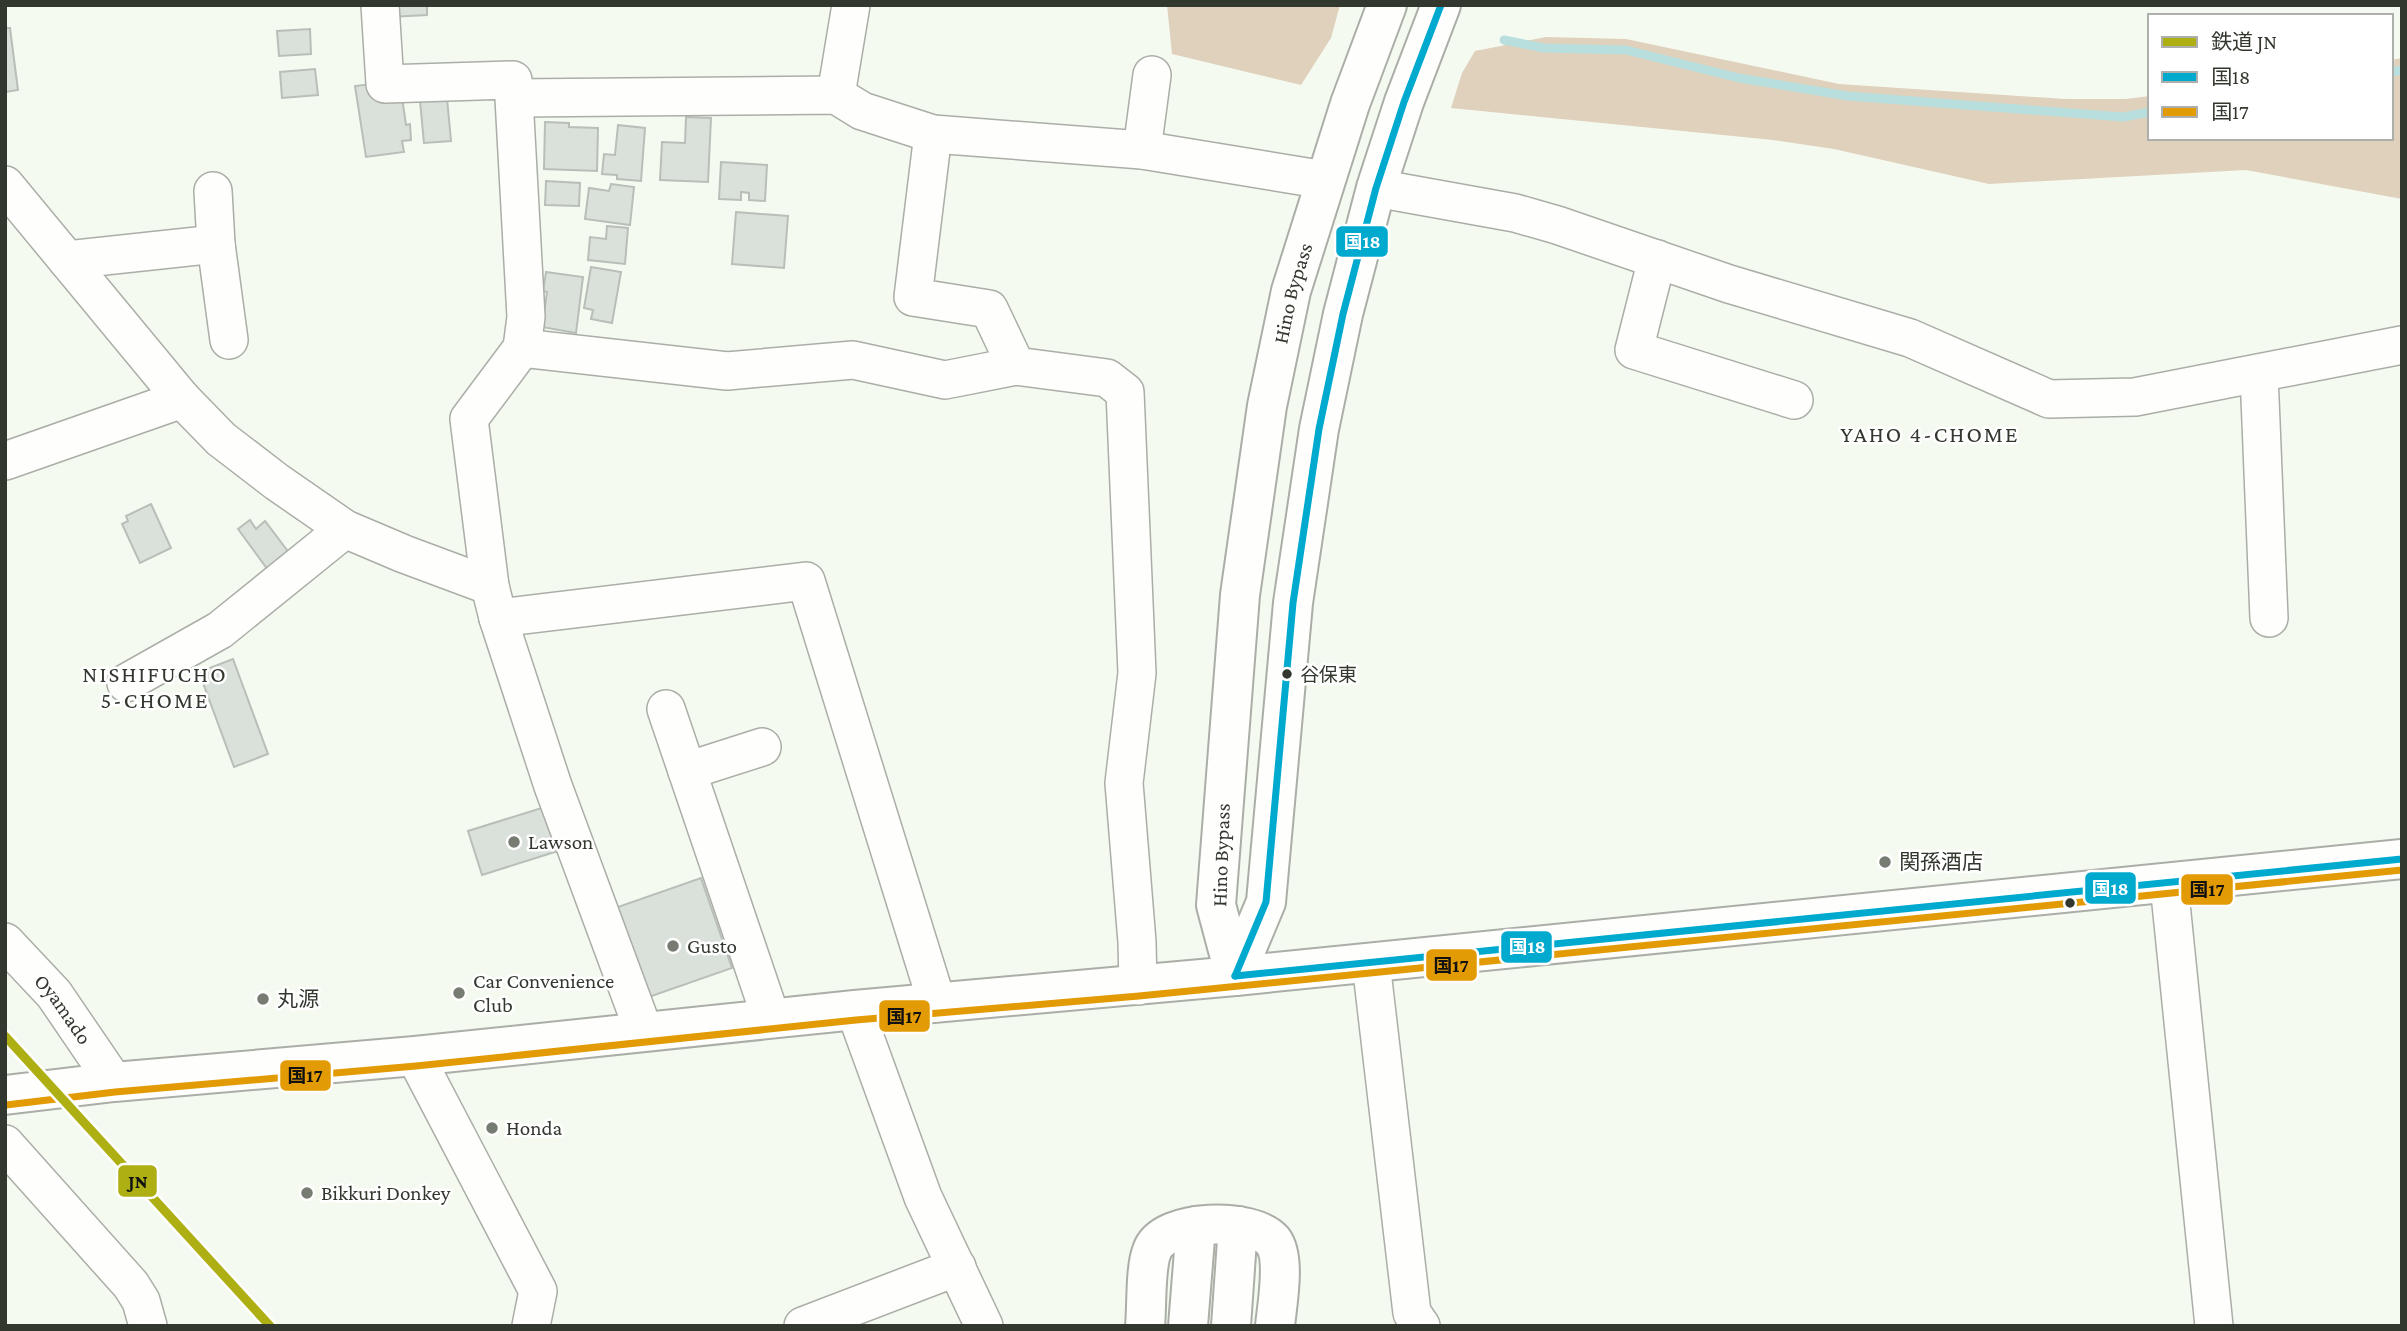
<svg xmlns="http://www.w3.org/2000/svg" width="2407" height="1331" font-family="'Crimson Pro','Noto Sans JP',serif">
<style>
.forest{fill:#dfd1bb}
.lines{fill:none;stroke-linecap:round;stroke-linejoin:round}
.stream{stroke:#b8dfdd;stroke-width:9}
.building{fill:#dae1db;stroke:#b8bfb8;stroke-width:2}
.minor-casing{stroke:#aaaea6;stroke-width:40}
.major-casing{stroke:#aaaea6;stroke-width:42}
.highway-casing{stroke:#aaaea6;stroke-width:42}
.minor{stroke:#fefefd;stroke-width:37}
.major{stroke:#fefefd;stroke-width:38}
.highway{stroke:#fefefd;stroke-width:38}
.bus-1-casing{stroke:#fff;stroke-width:12}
.bus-2-casing{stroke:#fff;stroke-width:12}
.bus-1{stroke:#00a9ce;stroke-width:7}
.bus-2{stroke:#e39b05;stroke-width:7}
.rail-1-casing{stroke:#fff;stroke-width:14}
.rail-1{stroke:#adaf13;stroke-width:9}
.bus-dot{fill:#33382f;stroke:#fff;stroke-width:2.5}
.poi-dot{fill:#777c73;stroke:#fff;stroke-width:2.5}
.labels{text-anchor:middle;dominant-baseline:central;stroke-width:5;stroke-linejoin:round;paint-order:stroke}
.bus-label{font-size:19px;fill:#33382f;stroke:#fff;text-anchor:start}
.street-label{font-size:21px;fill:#33382f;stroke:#fff}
.poi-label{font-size:21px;fill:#33382f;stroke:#fff;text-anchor:start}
.neighbourhood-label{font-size:23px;letter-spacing:2px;fill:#33382f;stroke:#fff}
.line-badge{stroke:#fff;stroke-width:2.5}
.badge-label{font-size:19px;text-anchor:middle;font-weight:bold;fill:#fff}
.pale-badge-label{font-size:19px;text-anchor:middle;font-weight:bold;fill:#111}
</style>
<rect width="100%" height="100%" fill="#f5faf1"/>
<g class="forest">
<path d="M 1167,5 L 1340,5 L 1331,38 L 1301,85 L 1172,54 Z"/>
<path d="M 1546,37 L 1626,39 L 1839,84 L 2065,99 L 2125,99 L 2150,96 L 2150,138 L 2391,138 L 2391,60 L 2402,58 L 2402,199 L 2246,170 L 1989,184 L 1834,149 L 1773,140 L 1451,108 L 1462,73 L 1475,51 Z"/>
</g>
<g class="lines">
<g class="stream">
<path d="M 1504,40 L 1544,48 L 1626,50 L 1739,78 L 1848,96 L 2123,117 L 2150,112"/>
<path d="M 2391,72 L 2402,70"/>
</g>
</g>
<g class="building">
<path d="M 390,5 L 427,5 L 427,15 L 390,17 Z"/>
<path d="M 5,28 L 10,28 L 18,90 L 5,92 Z"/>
<path d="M 310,29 L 311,54 L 279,56 L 277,31 Z"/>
<path d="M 315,69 L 318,95 L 282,98 L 280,72 Z"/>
<path d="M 379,83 L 402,97 L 406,125 L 410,124 L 411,140 L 402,141 L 404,152 L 366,157 L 355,86 Z"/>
<path d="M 447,98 L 451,141 L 424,143 L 420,101 Z"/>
<path d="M 686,117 L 711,118 L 708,182 L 660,180 L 662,142 L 685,143 Z"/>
<path d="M 545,122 L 569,123 L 569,127 L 598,128 L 597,171 L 544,169 Z"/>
<path d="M 618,125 L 645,128 L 641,181 L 617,179 L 617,175 L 602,174 L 604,154 L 615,155 Z"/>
<path d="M 721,162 L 767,165 L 765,201 L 749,200 L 749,193 L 741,192 L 741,200 L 719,199 Z"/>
<path d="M 546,181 L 580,183 L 579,206 L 545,205 Z"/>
<path d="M 611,184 L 634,187 L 630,225 L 585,219 L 589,188 L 609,191 Z"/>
<path d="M 736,212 L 788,216 L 784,268 L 732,264 Z"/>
<path d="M 607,226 L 628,228 L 625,264 L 588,260 L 590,237 L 606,239 Z"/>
<path d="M 591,267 L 621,272 L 612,323 L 591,319 L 593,310 L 584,308 Z"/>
<path d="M 546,272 L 583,277 L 576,333 L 542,327 L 547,292 L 543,291 Z"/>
<path d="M 151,504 L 171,548 L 140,563 L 122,524 L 128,521 L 126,516 Z"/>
<path d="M 250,520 L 256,529 L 265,521 L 290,554 L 268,570 L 238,529 Z"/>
<path d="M 233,659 L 268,754 L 234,767 L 199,672 Z"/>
<path d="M 545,807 L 558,851 L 482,875 L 468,831 Z"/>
<path d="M 701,878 L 732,968 L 646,998 L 615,908 Z"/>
</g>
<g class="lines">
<g class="minor-casing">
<g id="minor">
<path d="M 380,5 L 385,84 L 513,80 L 526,317 L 522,348"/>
<path d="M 836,95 L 851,5"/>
<path d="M 515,98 L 836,95 L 862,111 L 933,134 L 1142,150 L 1325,180"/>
<path d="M 933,134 L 913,297 L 989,309 L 1016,366 L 1107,378 L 1125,392 L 1137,673 L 1124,783 L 1137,942 L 1138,986"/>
<path d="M 1142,150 L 1152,75"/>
<path d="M 5,185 L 182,399 L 221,439 L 277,482 L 345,529 L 404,554 L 490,586"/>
<path d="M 1376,188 L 1515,213 L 1557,225 L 1729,284 L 1910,338 L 2049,399 L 2135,397 L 2402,345"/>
<path d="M 213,191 L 216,244 L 229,340"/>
<path d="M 1657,259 L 1634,350 L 1794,400"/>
<path d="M 67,260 L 216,244"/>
<path d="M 2259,374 L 2269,618"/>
<path d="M 5,461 L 182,399"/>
<path d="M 498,618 L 806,581 L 937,1003"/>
<path d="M 126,683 L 220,630 L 345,529"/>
<path d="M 666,709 L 771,1018"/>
<path d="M 687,771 L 762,747"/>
<path d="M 2169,884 L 2214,1326"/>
<path id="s1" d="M 5,942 L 54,994 L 114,1082"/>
<path d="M 1371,963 L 1412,1313 L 1421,1326"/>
<path d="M 855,1010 L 923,1197 L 984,1326"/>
<path d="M 644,1032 L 553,786 L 498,618 L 490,586 L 469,419 L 522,348 L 727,371 L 853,360 L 945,380 L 1016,366"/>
<path d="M 415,1056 L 538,1291 L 531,1326"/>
<path d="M 5,1144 L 131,1285 L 141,1301 L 148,1326"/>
<path d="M 803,1326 L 957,1267"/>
</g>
</g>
<g class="major-casing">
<g id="major">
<path d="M 1235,976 L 2402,859"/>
<path d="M 1145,1326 C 1147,1306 1145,1268 1152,1251 C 1163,1218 1253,1217 1273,1241 C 1286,1258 1277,1305 1275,1326"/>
<path d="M 1188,1326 L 1196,1226"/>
<path d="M 1231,1326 L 1238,1226"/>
</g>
</g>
<g class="highway-casing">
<g id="highway">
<path d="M 1235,976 L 1266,902 L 1293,603 L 1319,429 L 1343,314 L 1376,188 L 1404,102 L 1441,5"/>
<path id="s2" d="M 1235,976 L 1216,905 L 1240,595 L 1267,406 L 1291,291 L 1350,104 L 1387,5"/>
<path d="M 5,1095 L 114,1082 L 415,1056 L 855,1010 L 1235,976"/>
</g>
</g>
<use href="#minor" class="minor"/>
<use href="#major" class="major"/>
<use href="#highway" class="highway"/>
<g class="bus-1-casing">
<g id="bus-1">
<path d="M 1235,976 L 2402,859"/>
<path d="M 1235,976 L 1266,902 L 1293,603 L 1319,429 L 1343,314 L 1376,188 L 1404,102 L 1441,5"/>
</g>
</g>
<g class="bus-2-casing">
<path id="bus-2" d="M 6,1105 L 115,1092 L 416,1066 L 856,1020 L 1139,996 L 2402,870"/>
</g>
<use href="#bus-1" class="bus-1"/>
<use href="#bus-2" class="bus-2"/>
<g class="rail-1-casing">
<path id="rail-1" d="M 5,1036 L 270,1326"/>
</g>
<use href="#rail-1" class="rail-1"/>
</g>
<g class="bus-dot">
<circle cx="1287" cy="674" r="6"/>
<circle cx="2070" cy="903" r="6"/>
</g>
<g class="poi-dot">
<circle cx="514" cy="842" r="7"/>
<circle cx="1885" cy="862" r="7"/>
<circle cx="673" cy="946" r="7"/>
<circle cx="459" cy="993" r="7"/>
<circle cx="263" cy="999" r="7"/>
<circle cx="492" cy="1128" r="7"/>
<circle cx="307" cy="1193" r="7"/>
</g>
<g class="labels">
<g class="bus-label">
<text x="1300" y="674">谷保東</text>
</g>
<g class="street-label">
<text stroke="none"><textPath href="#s2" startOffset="691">Hino Bypass</textPath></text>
<text transform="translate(1221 855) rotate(-88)">Hino Bypass</text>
<text stroke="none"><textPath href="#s1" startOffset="89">Oyamado</textPath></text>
</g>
<g class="poi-label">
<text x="528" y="842">Lawson</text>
<text x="1899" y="862">関孫酒店</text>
<text x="687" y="946">Gusto</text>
<text x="473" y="981">Car Convenience<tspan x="473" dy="24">Club</tspan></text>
<text x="277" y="999">丸源</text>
<text x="506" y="1128">Honda</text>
<text x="321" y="1193">Bikkuri Donkey</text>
</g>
<g class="neighbourhood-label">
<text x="1930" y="434">YAHO 4-CHOME</text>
<text x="155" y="674">NISHIFUCHO<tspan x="155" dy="26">5-CHOME</tspan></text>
</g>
</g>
<g class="line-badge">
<rect x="1335" y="225" width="54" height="33" rx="7" fill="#00a9ce"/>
<rect x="2084" y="871" width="53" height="34" rx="7" fill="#00a9ce"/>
<rect x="2180" y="873" width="54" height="33" rx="7" fill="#e39b05"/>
<rect x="1500" y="930" width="53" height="34" rx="7" fill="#00a9ce"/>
<rect x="1425" y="948" width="53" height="34" rx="7" fill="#e39b05"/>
<rect x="878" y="999" width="53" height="34" rx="7" fill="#e39b05"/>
<rect x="279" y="1059" width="53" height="33" rx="7" fill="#e39b05"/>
<rect x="117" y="1164" width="41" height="34" rx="7" fill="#adaf13"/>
</g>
<g class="badge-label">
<text x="1362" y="248">国18</text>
<text x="2110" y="895">国18</text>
<text x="1527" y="953">国18</text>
</g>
<g class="pale-badge-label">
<text x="2207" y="896">国17</text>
<text x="1451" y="972">国17</text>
<text x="904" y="1023">国17</text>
<text x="305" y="1082">国17</text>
<text x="138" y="1188">JN</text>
</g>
<rect width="2407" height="1331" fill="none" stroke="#33382f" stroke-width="14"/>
<rect x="2148" y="14" width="245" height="126" fill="#ffffff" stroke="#adafac" stroke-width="2"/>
<rect x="2162" y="37" width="35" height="10" fill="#adaf13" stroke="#adafac" stroke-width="2"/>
<text x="2211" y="49" font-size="21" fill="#33382f">鉄道 JN</text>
<rect x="2162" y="72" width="35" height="10" fill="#00a9ce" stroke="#adafac" stroke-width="2"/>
<text x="2211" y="84" font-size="21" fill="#33382f">国18</text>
<rect x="2162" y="107" width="35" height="10" fill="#e39b05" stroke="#adafac" stroke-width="2"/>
<text x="2211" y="119" font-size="21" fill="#33382f">国17</text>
</svg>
